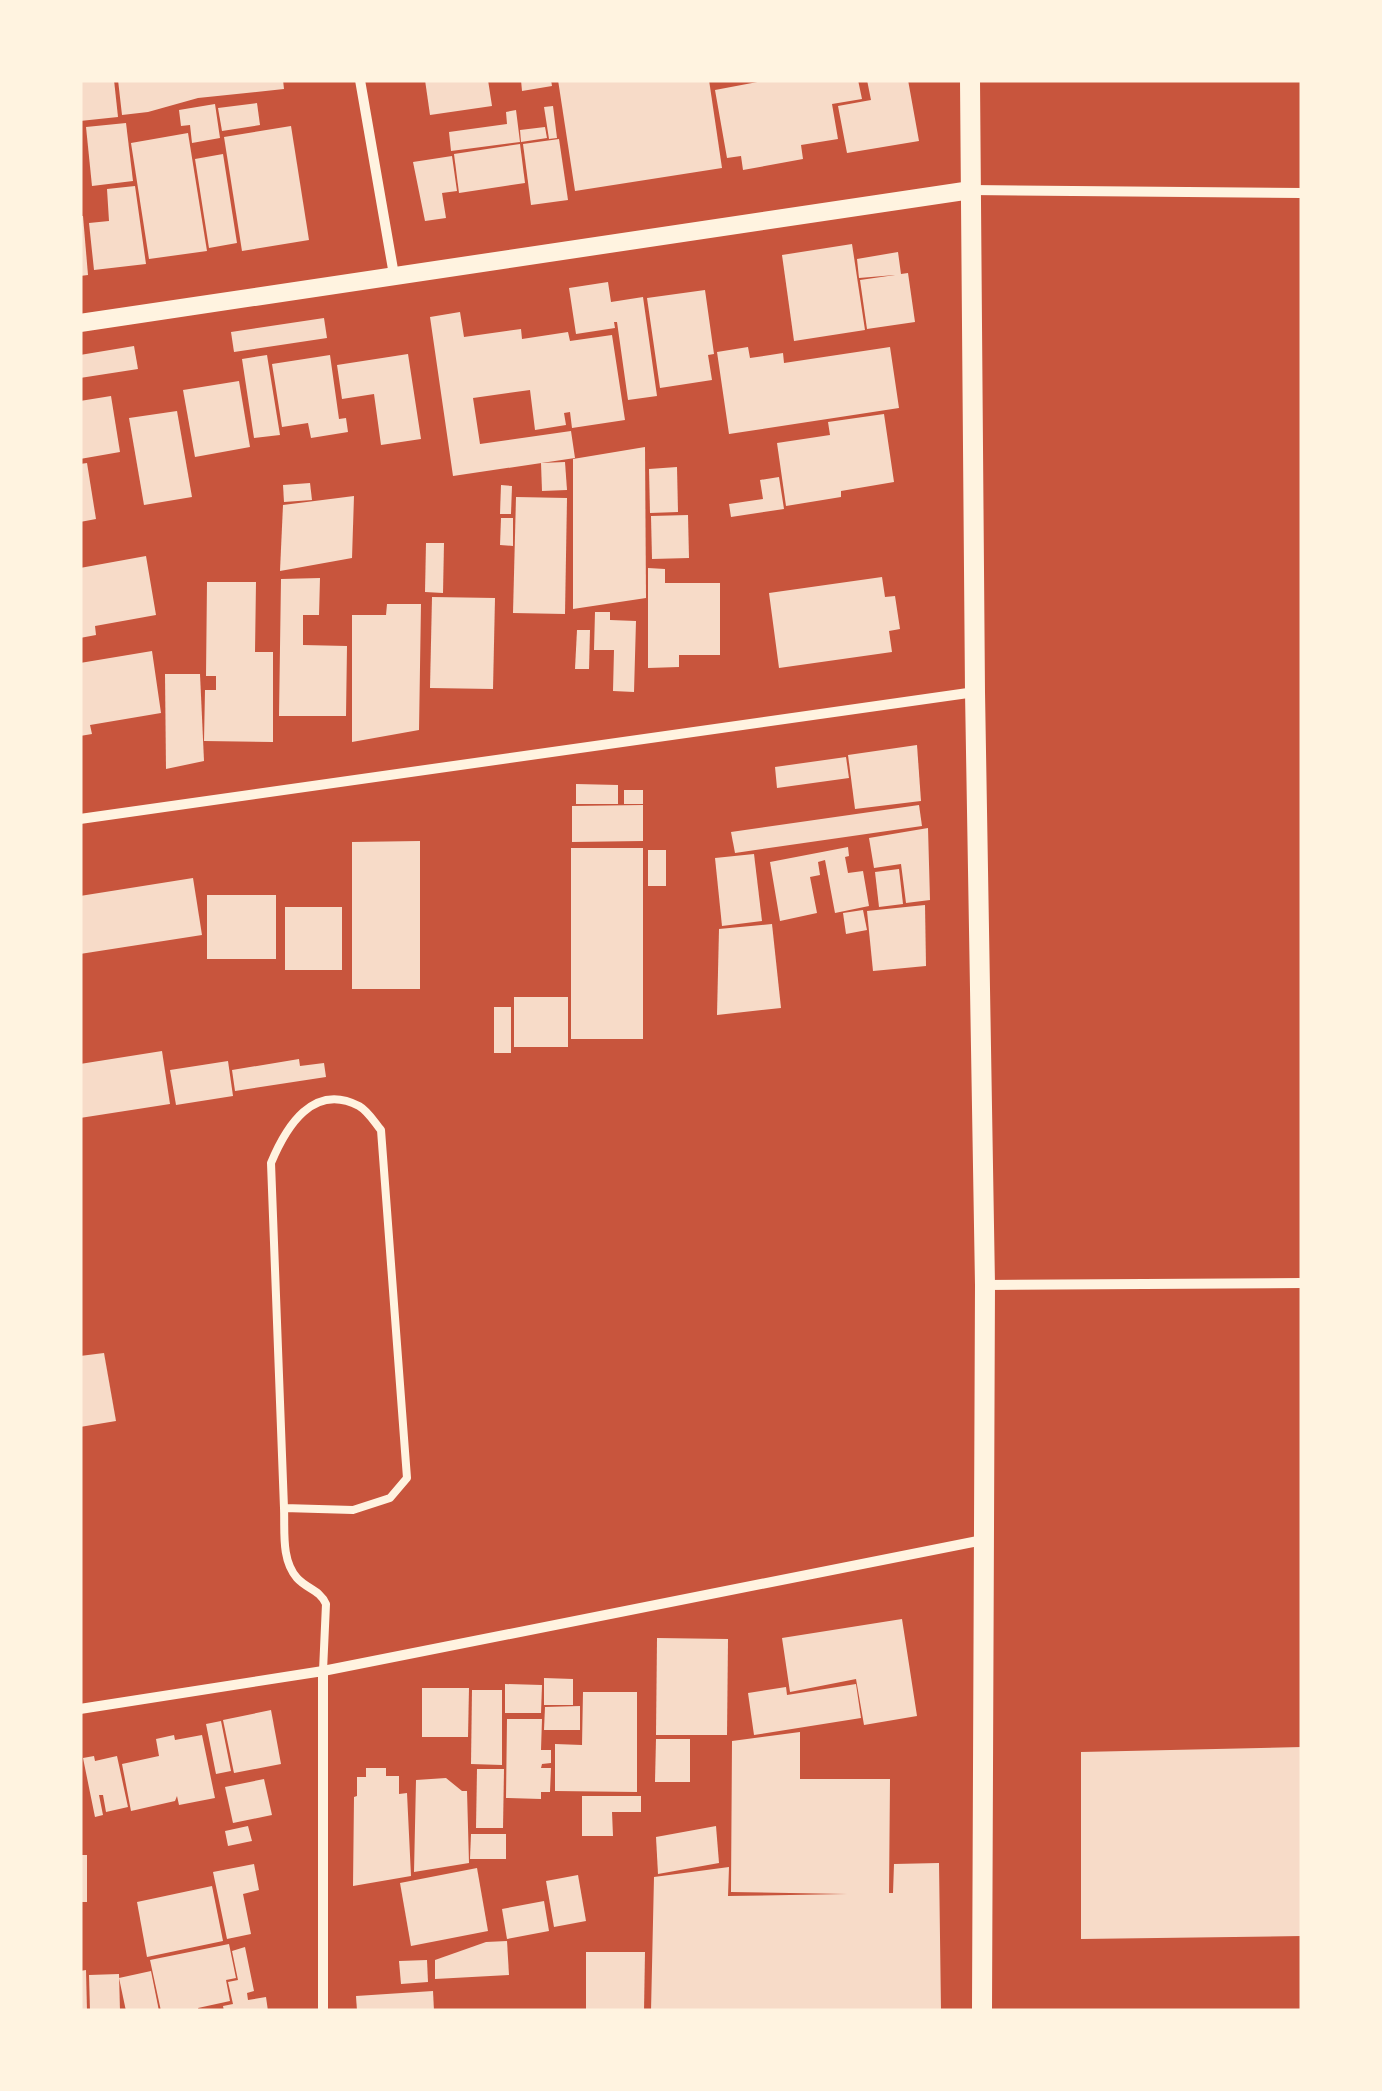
<svg xmlns="http://www.w3.org/2000/svg" width="1382" height="2091" font-family="'Roboto Serif',serif">
<style>
.building{fill:#f7dbc8}
.lines{fill:none;stroke-linecap:round;stroke-linejoin:round}
.service{stroke:#fff3e0;stroke-width:8}
.minor{stroke:#fff3e0;stroke-width:10}
.tertiary{stroke:#fff3e0;stroke-width:18}
.secondary{stroke:#fff3e0;stroke-width:20}
</style>
<rect width="100%" height="100%" fill="#c8553d"/>
<g class="building">
<path d="M 80,80 L 114,80 L 118,117 L 80,121 Z"/>
<path d="M 118,80 L 283,80 L 284,89 L 198,98 L 148,112 L 122,115 Z"/>
<path d="M 425,80 L 488,80 L 492,106 L 430,115 Z"/>
<path d="M 521,80 L 551,80 L 552,86 L 522,91 Z"/>
<path d="M 558,80 L 709,80 L 722,168 L 575,191 Z"/>
<path d="M 768,80 L 858,80 L 862,99 L 832,104 L 838,139 L 801,145 L 803,159 L 743,170 L 741,156 L 727,158 L 715,90 Z"/>
<path d="M 867,80 L 908,80 L 919,141 L 847,153 L 838,106 L 871,100 Z"/>
<path d="M 257,103 L 260,125 L 222,131 L 218,108 Z"/>
<path d="M 215,104 L 220,138 L 192,143 L 190,125 L 181,126 L 179,110 Z"/>
<path d="M 553,106 L 557,138 L 549,139 L 544,107 Z"/>
<path d="M 516,110 L 520,142 L 451,151 L 449,132 L 507,124 L 506,112 Z"/>
<path d="M 126,123 L 133,181 L 92,186 L 86,127 Z"/>
<path d="M 291,126 L 309,240 L 242,251 L 224,137 Z"/>
<path d="M 545,127 L 547,138 L 521,142 L 520,130 Z"/>
<path d="M 188,133 L 207,251 L 149,259 L 131,143 Z"/>
<path d="M 559,139 L 568,200 L 531,205 L 523,144 Z"/>
<path d="M 520,144 L 525,183 L 459,193 L 454,154 Z"/>
<path d="M 223,154 L 237,243 L 209,248 L 195,159 Z"/>
<path d="M 452,156 L 457,191 L 442,193 L 446,218 L 425,221 L 413,162 Z"/>
<path d="M 135,186 L 146,264 L 94,270 L 89,223 L 109,221 L 107,189 Z"/>
<path d="M 80,216 L 83,216 L 88,275 L 80,276 Z"/>
<path d="M 852,244 L 865,330 L 794,341 L 782,255 Z"/>
<path d="M 898,252 L 901,274 L 908,273 L 915,322 L 867,329 L 860,280 L 895,275 L 859,278 L 857,259 Z"/>
<path d="M 608,282 L 611,302 L 643,297 L 657,396 L 628,400 L 617,322 L 614,322 L 615,328 L 576,334 L 569,288 Z"/>
<path d="M 705,290 L 714,354 L 708,355 L 712,380 L 660,388 L 647,298 Z"/>
<path d="M 460,312 L 464,337 L 521,329 L 522,339 L 568,332 L 570,341 L 612,335 L 625,420 L 572,428 L 570,412 L 564,413 L 566,425 L 535,430 L 530,390 L 473,398 L 480,444 L 571,431 L 575,458 L 453,476 L 430,317 Z"/>
<path d="M 324,318 L 327,338 L 234,352 L 231,332 Z"/>
<path d="M 134,346 L 138,369 L 80,378 L 80,355 Z"/>
<path d="M 748,347 L 750,358 L 783,353 L 784,363 L 890,347 L 899,408 L 729,434 L 717,352 Z"/>
<path d="M 408,354 L 421,439 L 381,445 L 374,394 L 342,399 L 337,365 Z"/>
<path d="M 267,355 L 280,435 L 254,438 L 242,359 Z"/>
<path d="M 330,355 L 339,419 L 346,418 L 348,432 L 311,438 L 308,423 L 282,427 L 272,364 Z"/>
<path d="M 239,381 L 250,447 L 195,457 L 183,390 Z"/>
<path d="M 111,396 L 120,452 L 80,459 L 80,401 Z"/>
<path d="M 177,411 L 192,497 L 144,505 L 129,418 Z"/>
<path d="M 884,414 L 894,482 L 841,491 L 841,497 L 786,506 L 777,443 L 830,435 L 828,422 Z"/>
<path d="M 645,447 L 646,598 L 573,609 L 573,459 Z"/>
<path d="M 565,462 L 567,490 L 542,491 L 541,463 Z"/>
<path d="M 87,463 L 96,519 L 80,522 L 80,464 Z"/>
<path d="M 677,467 L 678,512 L 650,513 L 649,469 Z"/>
<path d="M 779,477 L 784,509 L 731,517 L 729,504 L 763,499 L 760,480 Z"/>
<path d="M 310,483 L 312,500 L 284,502 L 283,485 Z"/>
<path d="M 501,485 L 512,486 L 511,514 L 500,514 Z"/>
<path d="M 354,496 L 352,558 L 280,571 L 283,505 Z"/>
<path d="M 516,497 L 567,498 L 565,614 L 513,613 Z"/>
<path d="M 688,515 L 689,558 L 652,559 L 651,516 Z"/>
<path d="M 501,518 L 513,518 L 513,546 L 500,545 Z"/>
<path d="M 426,543 L 444,543 L 443,593 L 425,592 Z"/>
<path d="M 146,556 L 156,615 L 95,626 L 96,635 L 80,638 L 80,568 Z"/>
<path d="M 648,568 L 665,569 L 665,583 L 720,583 L 720,655 L 679,655 L 679,667 L 648,668 Z"/>
<path d="M 882,577 L 885,597 L 895,596 L 900,629 L 889,631 L 892,652 L 779,668 L 769,593 Z"/>
<path d="M 320,578 L 319,615 L 303,615 L 303,645 L 347,646 L 346,716 L 279,716 L 281,579 Z"/>
<path d="M 207,582 L 256,582 L 255,652 L 273,652 L 273,742 L 204,741 L 205,690 L 216,690 L 216,676 L 206,676 Z"/>
<path d="M 432,597 L 495,598 L 493,689 L 430,688 Z"/>
<path d="M 387,604 L 421,604 L 419,730 L 352,742 L 352,615 L 386,615 Z"/>
<path d="M 595,612 L 610,612 L 610,620 L 636,621 L 634,692 L 613,691 L 614,650 L 594,650 Z"/>
<path d="M 577,630 L 590,630 L 589,669 L 575,669 Z"/>
<path d="M 152,651 L 161,713 L 90,725 L 92,734 L 80,736 L 80,663 Z"/>
<path d="M 165,674 L 200,674 L 204,761 L 166,769 Z"/>
<path d="M 917,745 L 921,801 L 855,809 L 848,755 Z"/>
<path d="M 846,757 L 849,778 L 777,788 L 775,767 Z"/>
<path d="M 576,784 L 618,785 L 618,804 L 576,804 Z"/>
<rect x="624" y="790" width="19" height="14"/>
<path d="M 643,805 L 643,841 L 572,842 L 572,806 Z"/>
<path d="M 919,805 L 922,826 L 735,853 L 731,832 Z"/>
<path d="M 928,828 L 930,900 L 906,903 L 901,864 L 874,868 L 869,838 Z"/>
<path d="M 420,841 L 420,989 L 352,989 L 352,842 Z"/>
<path d="M 848,847 L 849,856 L 845,857 L 848,873 L 863,871 L 869,906 L 835,913 L 825,860 L 818,862 L 820,875 L 810,877 L 817,913 L 780,921 L 770,862 Z"/>
<rect x="571" y="848" width="72" height="191"/>
<rect x="648" y="850" width="18" height="36"/>
<path d="M 754,854 L 762,921 L 722,926 L 715,858 Z"/>
<path d="M 899,869 L 903,904 L 879,907 L 875,872 Z"/>
<path d="M 193,878 L 202,935 L 80,954 L 80,896 Z"/>
<rect x="207" y="895" width="69" height="64"/>
<path d="M 925,905 L 926,966 L 873,971 L 867,911 Z"/>
<rect x="285" y="907" width="57" height="63"/>
<path d="M 863,910 L 867,930 L 846,934 L 843,913 Z"/>
<path d="M 772,924 L 781,1008 L 717,1015 L 719,929 Z"/>
<rect x="514" y="997" width="54" height="50"/>
<rect x="494" y="1007" width="17" height="46"/>
<path d="M 162,1051 L 170,1104 L 80,1118 L 80,1064 Z"/>
<path d="M 299,1059 L 300,1066 L 324,1063 L 326,1077 L 235,1091 L 232,1070 Z"/>
<path d="M 228,1061 L 233,1096 L 176,1105 L 170,1070 Z"/>
<path d="M 104,1353 L 116,1421 L 80,1427 L 80,1356 Z"/>
<path d="M 902,1619 L 917,1716 L 864,1725 L 856,1679 L 790,1692 L 782,1638 Z"/>
<path d="M 657,1638 L 728,1639 L 727,1735 L 656,1735 Z"/>
<path d="M 544,1678 L 573,1679 L 573,1705 L 544,1705 Z"/>
<path d="M 505,1684 L 542,1685 L 541,1713 L 505,1713 Z"/>
<path d="M 856,1684 L 861,1718 L 754,1735 L 748,1693 L 786,1687 L 787,1695 Z"/>
<path d="M 422,1688 L 469,1688 L 468,1737 L 422,1737 Z"/>
<path d="M 472,1690 L 502,1690 L 502,1765 L 471,1764 Z"/>
<path d="M 583,1692 L 637,1692 L 637,1792 L 555,1791 L 555,1744 L 582,1745 Z"/>
<path d="M 580,1706 L 580,1730 L 544,1730 L 545,1707 Z"/>
<path d="M 271,1710 L 281,1764 L 234,1773 L 223,1720 Z"/>
<path d="M 507,1719 L 542,1719 L 541,1750 L 551,1750 L 551,1763 L 542,1764 L 541,1768 L 551,1768 L 550,1792 L 541,1792 L 541,1799 L 506,1798 Z"/>
<path d="M 221,1721 L 231,1771 L 216,1774 L 206,1724 Z"/>
<path d="M 800,1732 L 800,1779 L 890,1779 L 889,1893 L 893,1893 L 894,1864 L 939,1863 L 941,2011 L 651,2011 L 654,1877 L 729,1867 L 728,1896 L 847,1894 L 731,1892 L 732,1741 Z"/>
<path d="M 174,1735 L 175,1740 L 202,1735 L 215,1798 L 179,1805 L 177,1796 L 175,1801 L 131,1811 L 122,1764 L 159,1756 L 156,1739 Z"/>
<path d="M 656,1739 L 690,1739 L 690,1782 L 655,1782 Z"/>
<path d="M 1302,1747 L 1302,1936 L 1081,1939 L 1081,1752 Z"/>
<path d="M 94,1756 L 95,1761 L 117,1756 L 128,1807 L 106,1812 L 103,1795 L 99,1795 L 103,1815 L 95,1817 L 83,1758 Z"/>
<path d="M 366,1768 L 386,1768 L 386,1776 L 399,1776 L 399,1794 L 407,1793 L 411,1876 L 353,1886 L 354,1797 L 357,1796 L 357,1777 L 366,1777 Z"/>
<path d="M 477,1769 L 504,1769 L 503,1828 L 476,1828 Z"/>
<path d="M 446,1778 L 462,1791 L 467,1791 L 469,1863 L 414,1872 L 416,1780 Z"/>
<path d="M 264,1779 L 272,1815 L 233,1823 L 225,1787 Z"/>
<path d="M 582,1796 L 641,1796 L 641,1812 L 612,1812 L 613,1836 L 582,1836 Z"/>
<path d="M 248,1826 L 252,1841 L 228,1846 L 225,1831 Z"/>
<path d="M 716,1826 L 719,1863 L 658,1874 L 656,1837 Z"/>
<path d="M 471,1834 L 506,1834 L 506,1859 L 470,1859 Z"/>
<rect x="80" y="1855" width="7" height="47"/>
<path d="M 254,1864 L 259,1890 L 243,1894 L 251,1934 L 227,1939 L 213,1872 Z"/>
<path d="M 477,1868 L 488,1931 L 411,1946 L 400,1883 Z"/>
<path d="M 578,1875 L 586,1921 L 554,1927 L 546,1881 Z"/>
<path d="M 212,1886 L 223,1941 L 147,1957 L 137,1902 Z"/>
<path d="M 544,1901 L 549,1931 L 507,1939 L 502,1909 Z"/>
<path d="M 507,1941 L 509,1975 L 435,1979 L 435,1960 L 486,1942 Z"/>
<path d="M 229,1944 L 236,1978 L 226,1980 L 230,2001 L 198,2008 L 199,2011 L 161,2011 L 150,1960 Z"/>
<path d="M 245,1947 L 254,1991 L 247,1993 L 248,2000 L 266,1997 L 268,2011 L 224,2011 L 223,2006 L 233,2004 L 228,1982 L 238,1980 L 232,1951 Z"/>
<path d="M 586,1952 L 645,1952 L 644,2011 L 586,2011 Z"/>
<path d="M 427,1960 L 428,1982 L 401,1984 L 399,1961 Z"/>
<path d="M 86,1970 L 87,2011 L 80,2011 L 80,1971 Z"/>
<path d="M 151,1971 L 159,2011 L 126,2011 L 119,1978 Z"/>
<path d="M 119,1974 L 120,2011 L 90,2011 L 89,1975 Z"/>
<path d="M 433,1991 L 434,2011 L 357,2011 L 356,1996 Z"/>
</g>
<g class="lines">
<path class="service" d="M 284,1508 L 353,1510 L 390,1498 L 407,1478 L 381,1130 C 375,1123 368,1111 359,1106 C 313,1082 286,1127 271,1163 L 284,1508 C 285,1531 281,1560 297,1578 C 307,1589 320,1590 326,1604 L 323,1671"/>
<g class="minor">
<path d="M 360,80 L 394,275"/>
<path d="M 971,190 L 1302,193"/>
<path d="M 80,819 L 975,692"/>
<path d="M 985,1285 L 1302,1283"/>
<path d="M 80,1709 L 323,1671 L 983,1540"/>
<path d="M 323,2011 L 323,1671"/>
</g>
<path class="tertiary" d="M 80,323 L 971,190"/>
<path class="secondary" d="M 970,80 L 975,692 L 985,1285 L 982,2011"/>
</g>
<rect width="1382" height="2091" fill="none" stroke="#fff3e0" stroke-width="165"/>
</svg>
